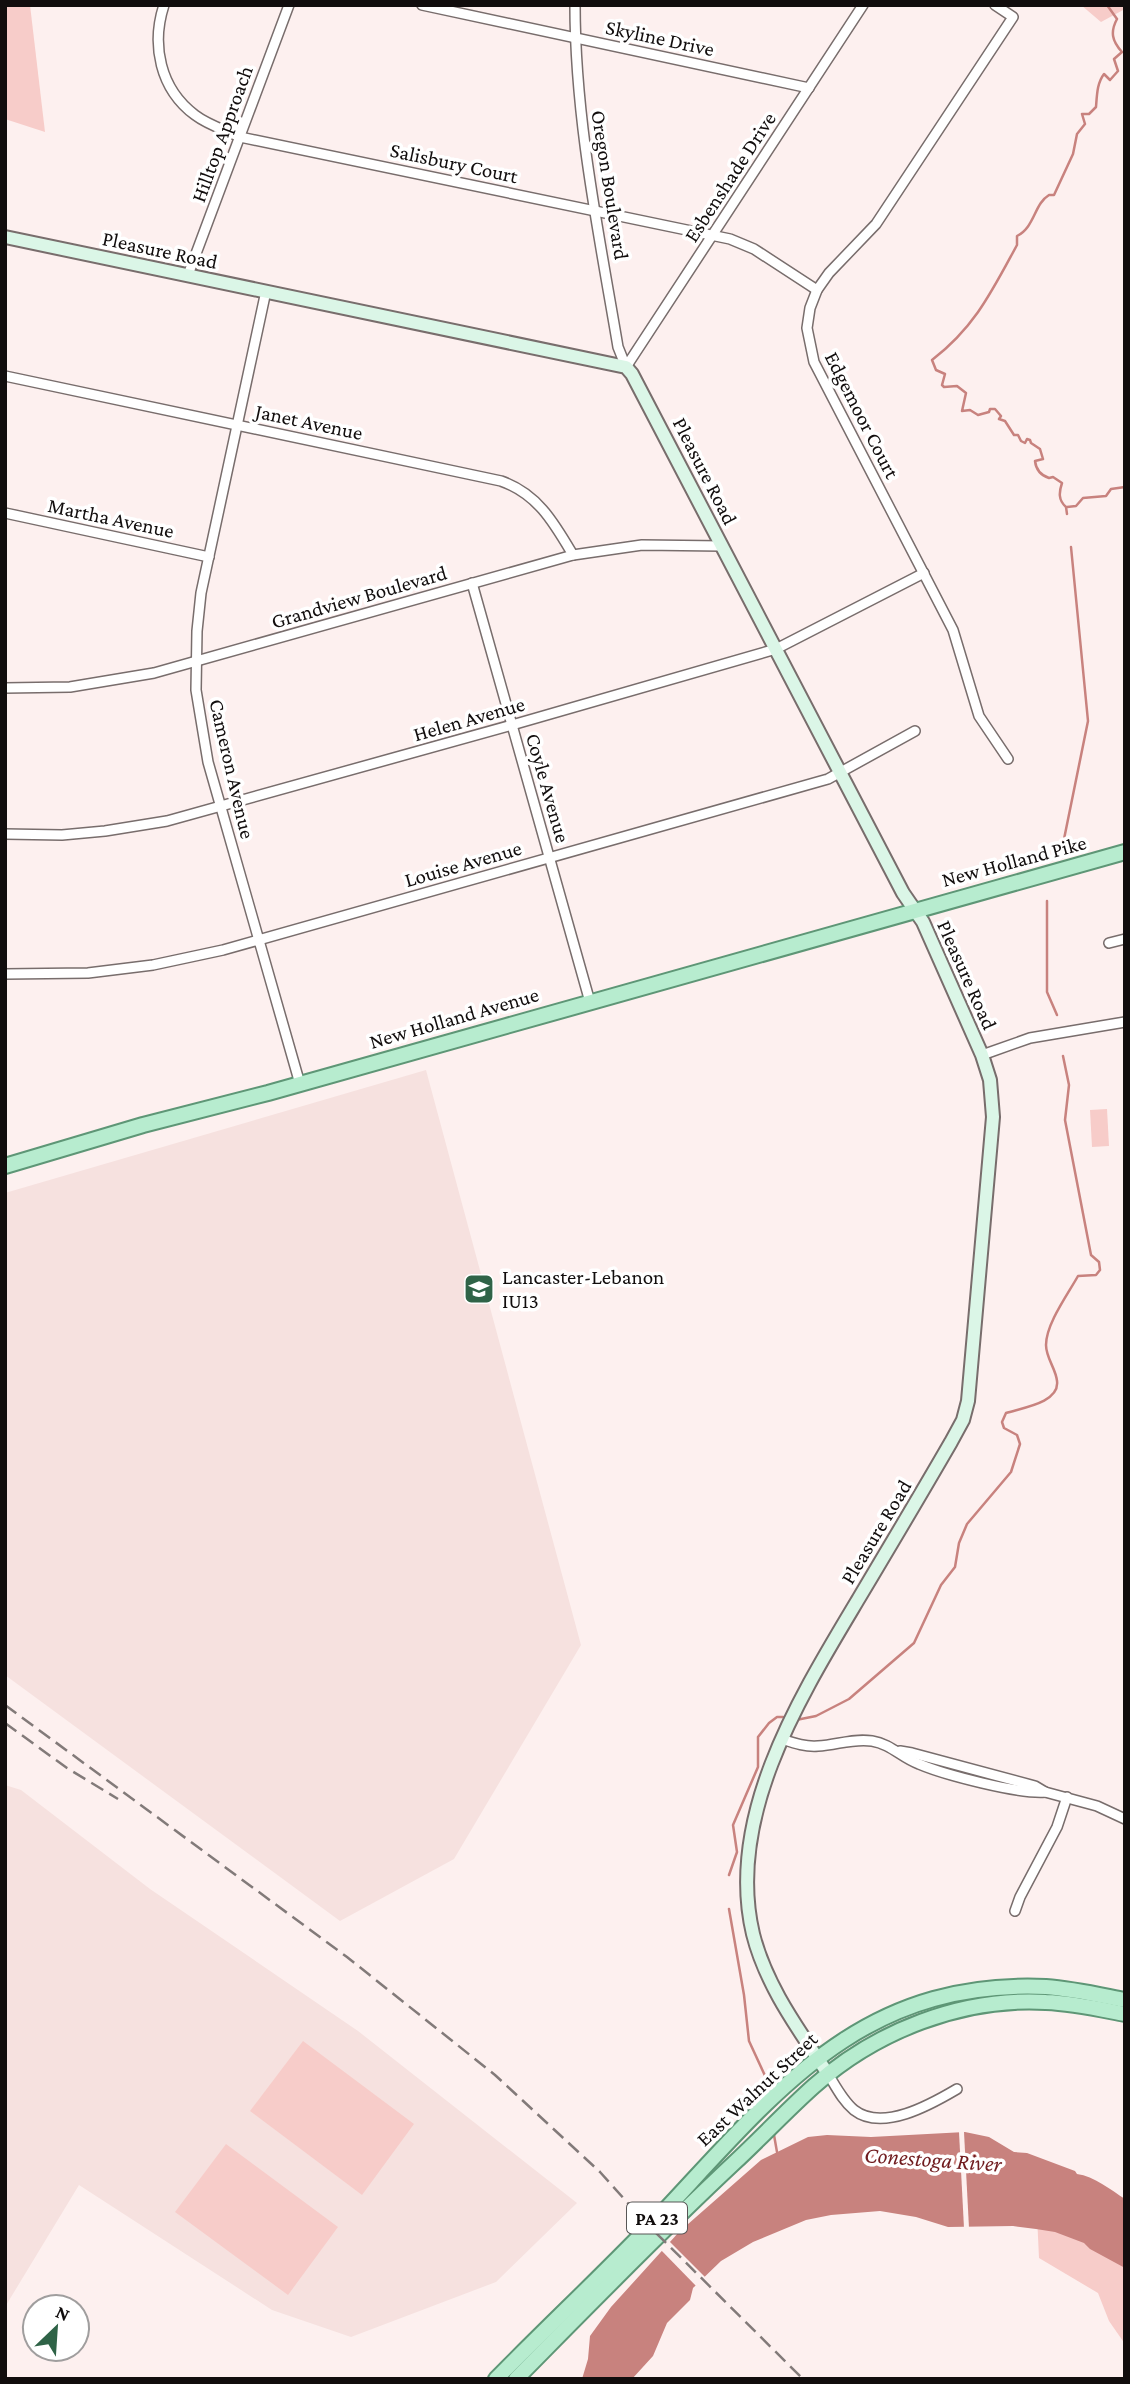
<svg xmlns="http://www.w3.org/2000/svg" width="1130" height="2384" font-family="'Crimson Pro',serif">
<style>
.built{fill:#f6e1df}
.green{fill:#f7ccc9}
.water{fill:#c8827e}
.pier{fill:#fdf0ef}
.lines{fill:none;stroke-linecap:round;stroke-linejoin:round}
.stream{stroke:#c8827e;stroke-width:2.5}
.street-casing{stroke:#786d6c;stroke-width:12}
.secondary-casing{stroke:#786d6c;stroke-width:16}
.primary-casing{stroke:#5e9676;stroke-width:18}
.street{stroke:#fff;stroke-width:9}
.secondary{stroke:#dbf6e7;stroke-width:12}
.primary{stroke:#b7eccf;stroke-width:14}
.rail{stroke:#827a79;stroke-width:2.5;stroke-dasharray:14 7;stroke-linecap:butt}
.labels{text-anchor:middle;dominant-baseline:central;stroke-width:7;stroke-linejoin:round;paint-order:stroke}
.shield{fill:#fff;stroke:#585656;stroke-width:2}
.shield-label{font-size:19px;font-weight:bold;fill:#110d0d}
.street-label{font-size:21px;fill:#110d0d;stroke:#fff}
.poi-label{font-size:21px;fill:#110d0d;stroke:#fff;text-anchor:start}
.water-label{font-size:23px;font-style:italic;fill:#701c1f;stroke:#fff}
</style>
<rect width="100%" height="100%" fill="#fdf0ef"/>
<g class="built">
<path d="M 426,1070 L 581,1645 L 454,1859 L 340,1921 L 5,1675 L 5,1193 Z"/>
<path d="M 5,1785 L 21,1790 L 150,1889 L 358,2031 L 577,2203 L 496,2282 L 351,2337 L 272,2310 L 79,2185 L 5,2307 Z"/>
</g>
<g class="green">
<path d="M 5,5 L 30,5 L 45,132 L 5,119 Z"/>
<path d="M 1081,5 L 1125,5 L 1125,9 L 1101,22 Z"/>
<path d="M 1107,1109 L 1109,1146 L 1092,1147 L 1090,1110 Z"/>
<path d="M 303,2041 L 414,2124 L 362,2195 L 250,2111 Z"/>
<path d="M 226,2144 L 338,2227 L 288,2295 L 175,2212 Z"/>
<path d="M 1036,2194 L 1125,2235 L 1125,2344 L 1109,2321 L 1098,2293 L 1039,2258 Z"/>
</g>
<path class="water" d="M 965,2132 L 989,2137 L 1014,2152 L 1027,2153 L 1075,2171 L 1077,2174 C 1094,2176 1111,2190 1125,2199 L 1125,2268 L 1090,2249 L 1084,2243 L 1055,2232 L 1036,2229 L 1013,2226 L 948,2227 L 916,2217 L 880,2211 L 831,2215 L 806,2220 L 753,2242 L 721,2261 L 693,2288 L 690,2300 L 667,2323 L 653,2356 L 632,2379 L 582,2379 L 588,2359 L 590,2336 L 611,2307 L 679,2232 L 761,2160 L 808,2137 L 827,2135 L 871,2137 Z"/>
<g class="pier">
<path d="M 959,2132 L 964,2132 L 969,2228 L 964,2228 Z"/>
<path d="M 667,2239 L 707,2279 L 698,2288 L 659,2248 Z"/>
</g>
<g class="lines">
<g class="stream">
<path d="M 1067,507 L 1076,506 L 1083,498 L 1106,496 L 1111,489 L 1125,487"/>
<path d="M 1067,514 L 1066,507 C 1058,500 1059,492 1062,483 L 1053,477 L 1049,478 C 1040,475 1036,470 1035,461 L 1043,459 L 1040,449 L 1031,443 L 1030,440 L 1027,439 L 1025,443 L 1021,441 L 1018,435 L 1014,435 L 1005,421 L 999,419 L 1001,416 L 995,409 L 990,409 L 989,412 L 978,415 L 970,410 L 962,411 L 966,393 L 957,386 L 944,387 L 942,385 L 945,374 L 936,370 L 932,360 C 975,327 992,291 1017,245 L 1017,236 C 1035,227 1034,204 1049,195 L 1054,195 L 1073,154 L 1077,134 L 1085,124 L 1082,114 L 1089,114 L 1096,107 C 1097,95 1097,83 1104,74 L 1110,80 L 1118,71 L 1114,59 L 1122,52 C 1112,41 1110,32 1117,19 L 1107,5"/>
<path d="M 1063,844 L 1088,721 L 1071,547"/>
<path d="M 1047,901 L 1047,992 L 1057,1015"/>
<path d="M 796,1720 L 816,1716 L 849,1699 L 914,1643 L 941,1585 L 955,1567 L 959,1543 L 967,1524 L 1011,1472 L 1020,1444 L 1017,1435 L 1004,1428 L 1002,1422 L 1006,1413 C 1021,1408 1060,1403 1057,1381 C 1056,1369 1046,1358 1046,1345 C 1046,1324 1068,1294 1078,1276 L 1096,1275 L 1100,1270 L 1099,1262 L 1091,1255 L 1065,1120 L 1069,1085 L 1063,1056"/>
<path d="M 729,1875 L 737,1852 L 733,1825 L 758,1767 L 758,1737 L 769,1723 L 777,1717 L 783,1717"/>
<path d="M 729,1909 L 744,1995 L 749,2041 L 767,2080"/>
<path d="M 774,2135 L 777,2152"/>
</g>
<g class="street-casing">
<g id="street">
<path d="M 164,5 C 151,45 160,89 195,115 C 208,125 225,130 240,137 L 730,239 L 754,249 L 817,290"/>
<path d="M 422,5 L 809,88"/>
<path d="M 575,5 C 575,120 599,234 618,347 L 626,367"/>
<path d="M 995,5 L 1013,17 L 876,224 L 829,273 L 817,290 L 810,308 L 807,328 L 814,362 L 953,630 L 979,716 L 1008,759"/>
<path d="M 188,275 L 289,5"/>
<path d="M 266,291 L 201,593 L 197,631 L 196,690 L 208,762 L 300,1084"/>
<path d="M 626,367 L 863,5"/>
<path d="M 5,376 L 501,481 C 538,494 554,523 573,555"/>
<path d="M 5,513 L 209,557"/>
<path d="M 472,583 L 590,1002"/>
<path d="M 5,688 L 70,687 L 154,673 L 573,555 L 642,545 L 722,546"/>
<path d="M 5,834 L 62,835 L 105,831 L 167,821 L 512,725 L 776,649 L 924,573"/>
<path d="M 1109,943 L 1125,939"/>
<path d="M 5,974 L 88,973 L 153,965 L 223,950 L 828,779 L 915,731"/>
<path d="M 982,1055 L 1030,1038 L 1125,1022"/>
<path d="M 782,1739 C 794,1743 805,1747 818,1746 C 837,1745 853,1738 872,1741 C 891,1744 902,1758 919,1764 C 945,1775 1018,1794 1045,1792"/>
<path d="M 900,1751 L 912,1753 L 1035,1786 L 1045,1792 L 1097,1806 L 1125,1819"/>
<path d="M 1015,1911 L 1020,1897 L 1057,1827 L 1067,1797"/>
<path d="M 828,2074 C 836,2087 843,2101 854,2110 C 882,2132 930,2105 957,2089"/>
</g>
</g>
<g class="secondary-casing">
<path id="secondary" d="M 5,237 L 626,367 L 632,374 L 903,893 L 923,922 L 982,1055 L 990,1080 L 993,1117 L 968,1401 L 963,1420 L 951,1442 C 921,1494 890,1546 859,1598 C 801,1695 725,1816 753,1934 C 766,1986 799,2030 828,2074"/>
</g>
<g class="primary-casing">
<g id="primary">
<path d="M 5,1166 L 143,1125 L 268,1093 L 1125,852"/>
<path d="M 496,2379 C 552,2322 610,2268 665,2210 C 778,2089 863,1979 1046,1987 C 1073,1989 1099,1995 1125,2000"/>
<path d="M 516,2379 C 588,2306 659,2233 734,2163 C 761,2138 786,2111 814,2086 C 876,2031 962,1997 1046,2002 C 1073,2003 1099,2009 1125,2014"/>
</g>
</g>
<use href="#street" class="street"/>
<use href="#secondary" class="secondary"/>
<use href="#primary" class="primary"/>
<g class="rail">
<path d="M 5,1705 L 347,1957 L 495,2075 L 600,2172 L 643,2220 L 803,2379"/>
<path d="M 5,1723 L 67,1768 L 118,1799"/>
</g>
</g>
<defs>
<g id="school-square" transform="scale(1.575)"><rect x="-9" y="-9" width="18" height="18" rx="4" fill="#2f6347" stroke="#fff"/><path d="M0-5L7-2L0 1L-7-2ZM-4 1L0 2.5L4 1V4Q0 6-4 4Z" fill="#fff"/></g>
</defs>
<g fill-rule="evenodd">
<use href="#school-square" x="479" y="1289"/>
</g>
<g class="labels">
<rect class="shield" x="627" y="2202.5" width="60" height="31" rx="5"/>
<g class="shield-label">
<text x="657" y="2218">PA 23</text>
</g>
<g class="street-label">
<text transform="translate(660 38) rotate(12)">Skyline Drive</text>
<text transform="translate(222 134) rotate(-70)">Hilltop Approach</text>
<text transform="translate(454 163) rotate(12)">Salisbury Court</text>
<text transform="translate(730 177) rotate(-57)">Esbenshade Drive</text>
<text transform="translate(610 185) rotate(81)">Oregon Boulevard</text>
<text transform="translate(160 250) rotate(12)">Pleasure Road</text>
<text transform="translate(862 415) rotate(63)">Edgemoor Court</text>
<text transform="translate(309 422) rotate(12)">Janet Avenue</text>
<text transform="translate(705 471) rotate(63)">Pleasure Road</text>
<text transform="translate(111 518) rotate(12)">Martha Avenue</text>
<text transform="translate(359 597) rotate(-16)">Grandview Boulevard</text>
<text transform="translate(469 719) rotate(-16)">Helen Avenue</text>
<text transform="translate(232 769) rotate(77)">Cameron Avenue</text>
<text transform="translate(548 788) rotate(74)">Coyle Avenue</text>
<text transform="translate(1014 861) rotate(-15)">New Holland Pike</text>
<text transform="translate(463 864) rotate(-16)">Louise Avenue</text>
<text transform="translate(967 975) rotate(66)">Pleasure Road</text>
<text transform="translate(454 1018) rotate(-16)">New Holland Avenue</text>
<text transform="translate(876 1532) rotate(-59)">Pleasure Road</text>
<text transform="translate(757 2089) rotate(-43)">East Walnut Street</text>
</g>
<g class="poi-label">
<text x="502" y="1277">Lancaster-Lebanon<tspan x="502" dy="24">IU13</tspan></text>
</g>
<g class="water-label">
<text transform="translate(933 2159) rotate(4)">Conestoga River</text>
</g>
</g>
<rect width="1130" height="2384" fill="none" stroke="#110d0d" stroke-width="14"/>
<g transform="translate(56 2328) rotate(25)"><circle r="33" fill="#ffffff" stroke="#a09e9e" stroke-width="2"/>
<path d="M0-5L12 26L0 18L-12 26Z" fill="#2f6347"/>
<text y="-10" font-size="19" font-weight="bold" text-anchor="middle" fill="#110d0d">N</text>
</g>
</svg>
